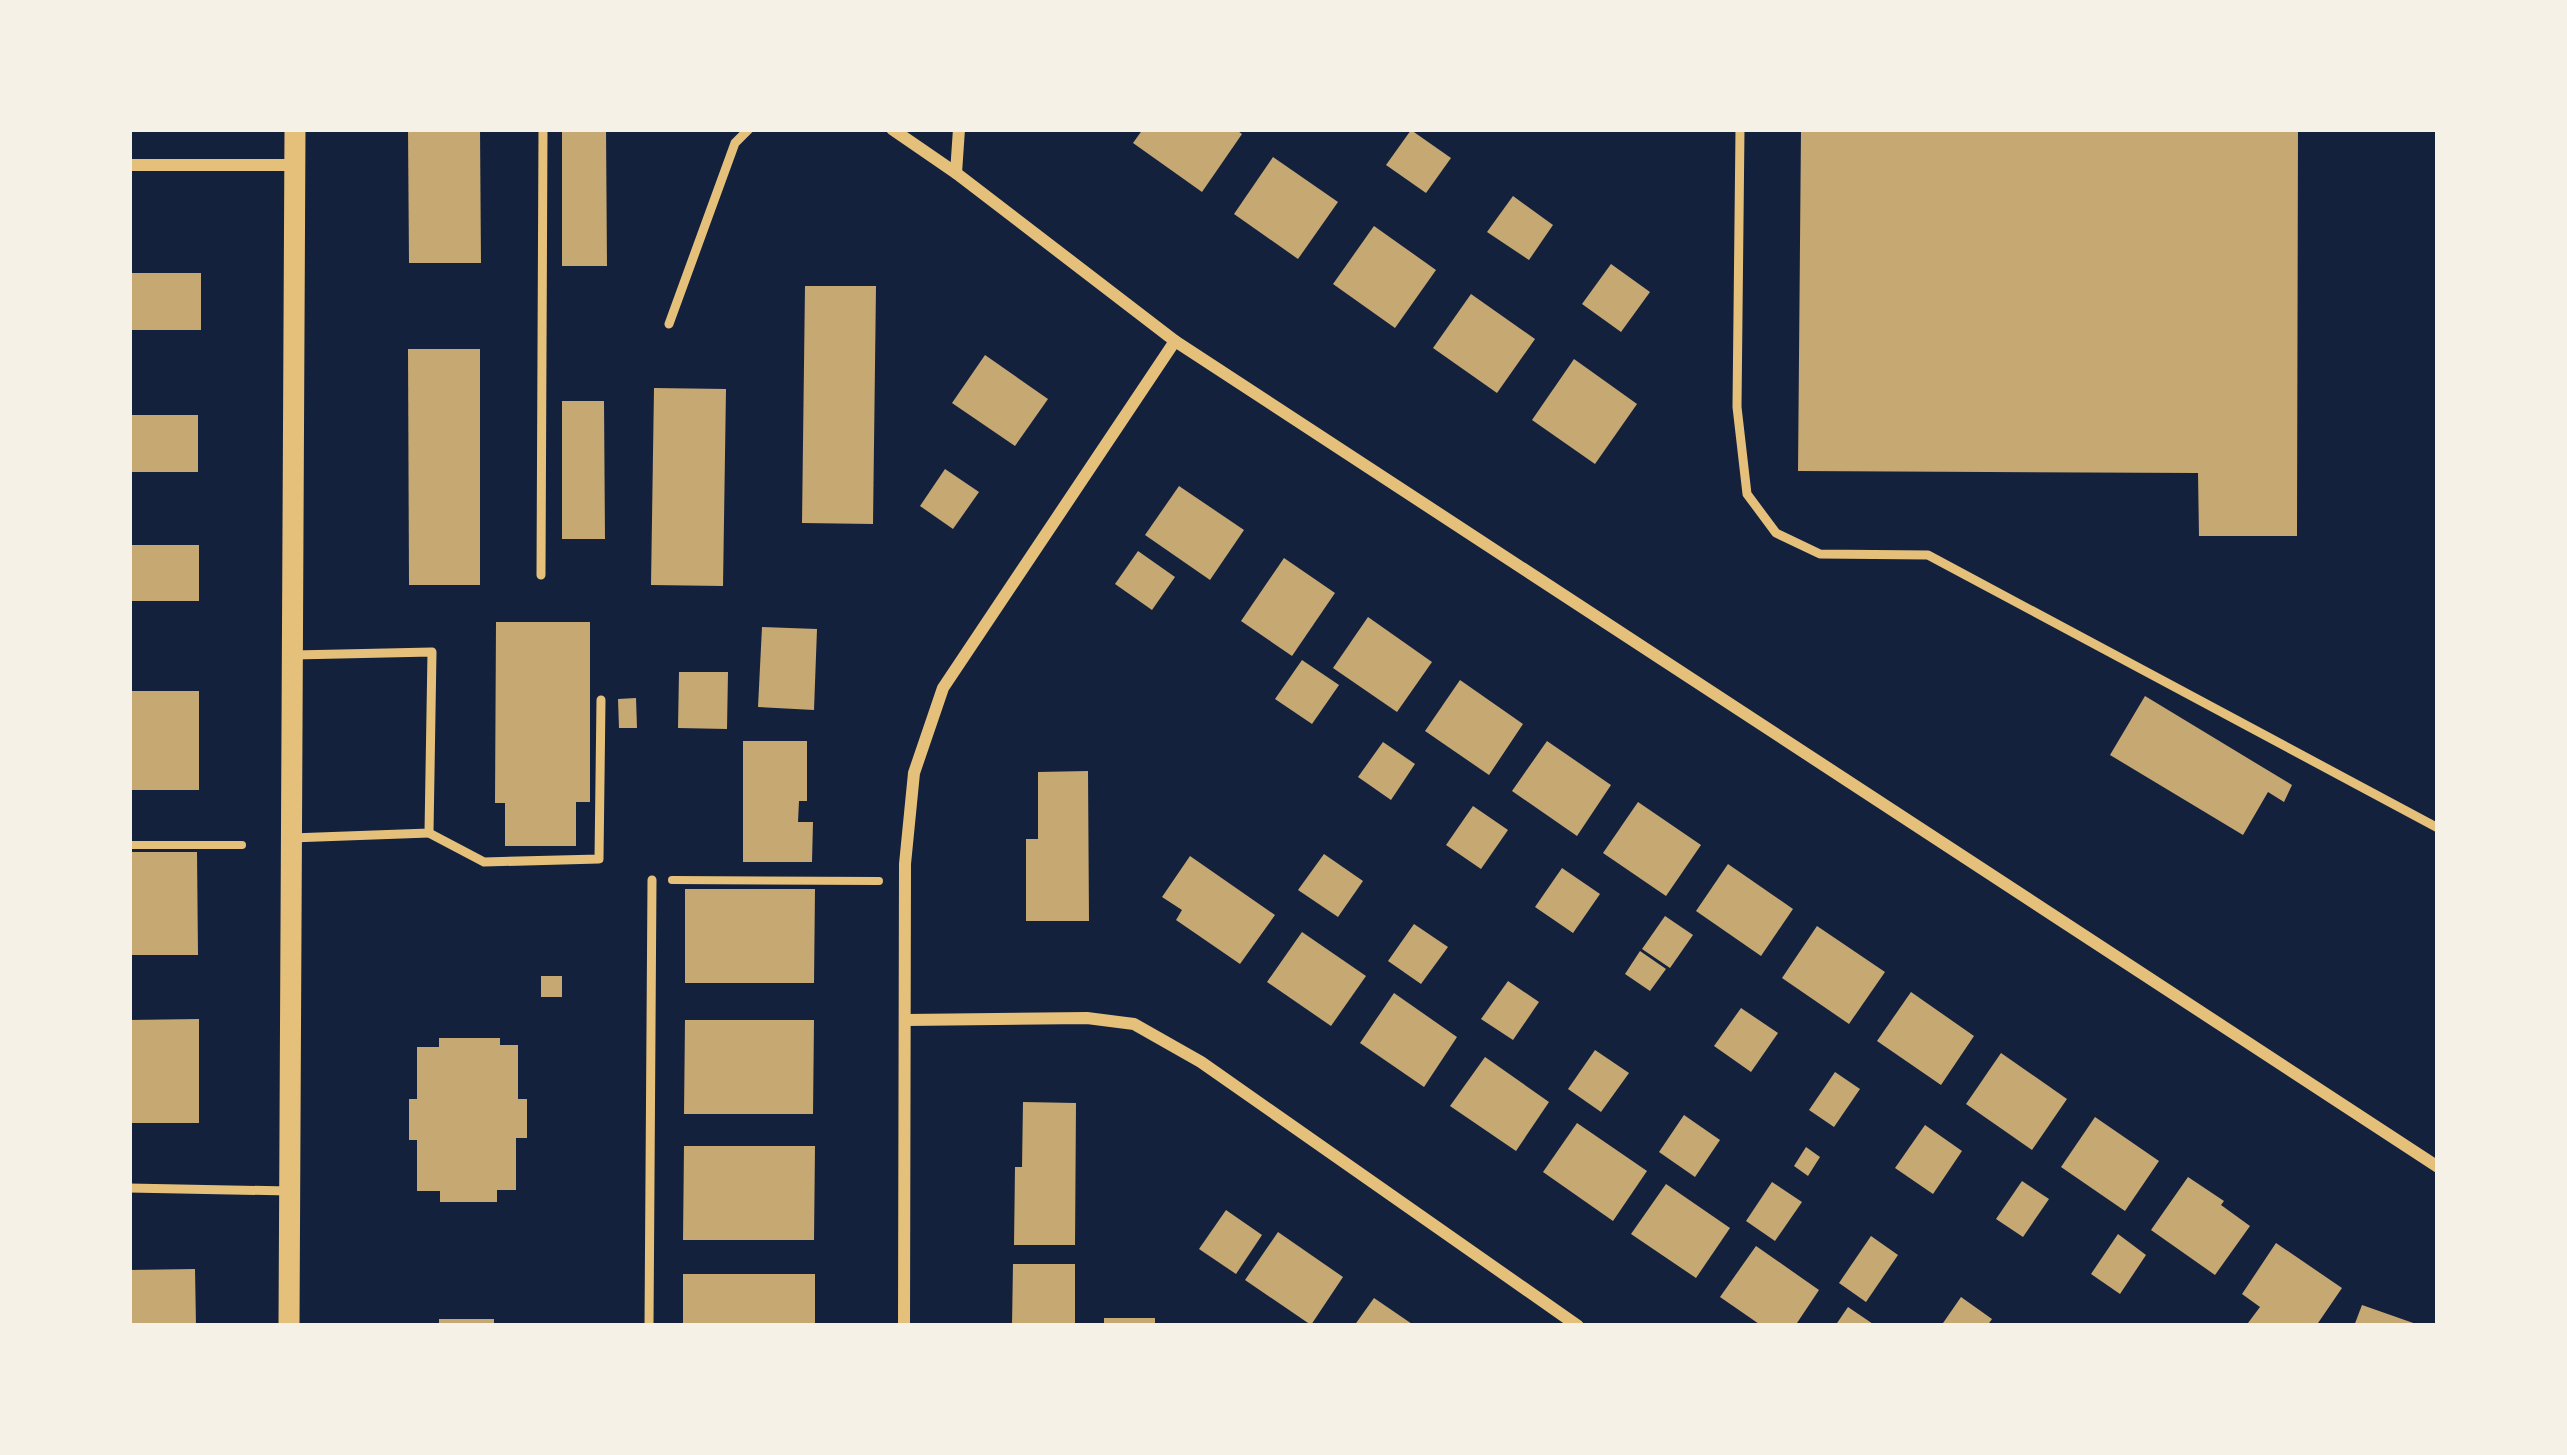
<svg xmlns="http://www.w3.org/2000/svg" width="2567" height="1455" font-family="Ubuntu,sans-serif">
<style>
.building{fill:#c6a872}
.lines{fill:none;stroke-linecap:round;stroke-linejoin:round}
.path{stroke:#e5c07b;stroke-width:8}
.service{stroke:#e5c07b;stroke-width:9}
.minor{stroke:#e5c07b;stroke-width:12}
.tertiary{stroke:#e5c07b;stroke-width:21}
</style>
<rect width="100%" height="100%" fill="#14213d"/>
<g class="building">
<path d="M 408,129 L 480,129 L 481,263 L 409,263 Z"/>
<path d="M 562,129 L 606,129 L 607,266 L 562,266 Z"/>
<path d="M 1143,129 L 1235,129 L 1242,134 L 1202,192 L 1133,143 Z"/>
<path d="M 1801,129 L 2298,129 L 2297,536 L 2199,536 L 2198,473 L 1798,471 Z"/>
<path d="M 1411,130 L 1451,158 L 1426,193 L 1386,165 Z"/>
<path d="M 1273,157 L 1338,202 L 1298,259 L 1234,214 Z"/>
<path d="M 1513,196 L 1553,225 L 1529,260 L 1487,232 Z"/>
<path d="M 1374,226 L 1436,270 L 1395,328 L 1333,284 Z"/>
<path d="M 1611,264 L 1650,292 L 1621,332 L 1582,304 Z"/>
<rect x="129" y="273" width="72" height="57"/>
<path d="M 805,286 L 876,286 L 873,524 L 802,523 Z"/>
<path d="M 1471,294 L 1535,339 L 1497,393 L 1433,348 Z"/>
<path d="M 408,349 L 480,349 L 480,585 L 409,585 Z"/>
<path d="M 985,355 L 1048,399 L 1015,446 L 952,403 Z"/>
<path d="M 1574,359 L 1637,404 L 1595,464 L 1532,420 Z"/>
<path d="M 654,388 L 726,389 L 723,586 L 651,585 Z"/>
<path d="M 562,401 L 604,401 L 605,539 L 562,539 Z"/>
<rect x="129" y="415" width="69" height="57"/>
<path d="M 945,469 L 979,492 L 953,529 L 920,506 Z"/>
<path d="M 1179,486 L 1244,530 L 1210,580 L 1145,535 Z"/>
<rect x="129" y="545" width="70" height="56"/>
<path d="M 1138,551 L 1175,577 L 1152,610 L 1115,584 Z"/>
<path d="M 1284,558 L 1335,593 L 1292,656 L 1241,621 Z"/>
<path d="M 1368,617 L 1432,662 L 1397,712 L 1333,668 Z"/>
<path d="M 496,622 L 590,622 L 590,802 L 576,802 L 576,846 L 505,846 L 505,803 L 495,803 Z"/>
<path d="M 762,627 L 817,629 L 814,710 L 758,707 Z"/>
<path d="M 1302,660 L 1339,685 L 1312,724 L 1275,699 Z"/>
<path d="M 679,672 L 728,672 L 727,729 L 678,728 Z"/>
<path d="M 1460,680 L 1523,724 L 1489,775 L 1425,731 Z"/>
<rect x="129" y="691" width="70" height="99"/>
<path d="M 2145,696 L 2292,785 L 2284,802 L 2268,792 L 2243,835 L 2110,755 Z"/>
<path d="M 636,698 L 637,728 L 619,728 L 618,699 Z"/>
<path d="M 743,741 L 807,741 L 807,801 L 799,801 L 798,822 L 813,822 L 812,862 L 743,862 Z"/>
<path d="M 1547,741 L 1611,785 L 1577,836 L 1512,791 Z"/>
<path d="M 1383,742 L 1415,764 L 1391,800 L 1358,777 Z"/>
<path d="M 1088,771 L 1089,921 L 1026,921 L 1026,839 L 1038,839 L 1038,772 Z"/>
<path d="M 1638,802 L 1701,845 L 1666,896 L 1603,853 Z"/>
<path d="M 1473,806 L 1508,830 L 1481,869 L 1446,845 Z"/>
<path d="M 129,852 L 197,852 L 198,955 L 129,955 Z"/>
<path d="M 1324,854 L 1363,881 L 1338,917 L 1298,890 Z"/>
<path d="M 1190,856 L 1275,915 L 1240,964 L 1176,920 L 1182,910 L 1162,897 Z"/>
<path d="M 1728,864 L 1793,909 L 1761,956 L 1696,911 Z"/>
<path d="M 1562,868 L 1600,894 L 1573,933 L 1535,907 Z"/>
<path d="M 685,889 L 815,889 L 814,983 L 685,983 Z"/>
<path d="M 1665,916 L 1693,935 L 1670,968 L 1642,949 Z"/>
<path d="M 1414,924 L 1448,947 L 1421,984 L 1388,961 Z"/>
<path d="M 1817,926 L 1885,972 L 1849,1024 L 1782,978 Z"/>
<path d="M 1302,932 L 1366,976 L 1331,1026 L 1267,982 Z"/>
<path d="M 1640,951 L 1666,969 L 1650,991 L 1625,974 Z"/>
<rect x="541" y="976" width="21" height="21"/>
<path d="M 1508,981 L 1539,1002 L 1513,1040 L 1481,1019 Z"/>
<path d="M 1911,992 L 1974,1036 L 1941,1085 L 1877,1041 Z"/>
<path d="M 1394,993 L 1457,1037 L 1424,1087 L 1360,1043 Z"/>
<path d="M 1741,1008 L 1778,1033 L 1751,1072 L 1714,1046 Z"/>
<path d="M 199,1019 L 199,1123 L 129,1123 L 129,1020 Z"/>
<path d="M 685,1020 L 814,1020 L 813,1114 L 684,1114 Z"/>
<path d="M 439,1038 L 500,1038 L 500,1045 L 518,1045 L 518,1099 L 527,1099 L 527,1138 L 516,1138 L 516,1190 L 497,1190 L 497,1202 L 440,1202 L 440,1191 L 417,1191 L 417,1140 L 409,1140 L 409,1099 L 417,1099 L 417,1047 L 439,1047 Z"/>
<path d="M 1595,1050 L 1629,1073 L 1601,1112 L 1568,1089 Z"/>
<path d="M 2001,1053 L 2067,1099 L 2032,1150 L 1966,1104 Z"/>
<path d="M 1485,1057 L 1549,1102 L 1516,1151 L 1450,1106 Z"/>
<path d="M 1835,1072 L 1860,1089 L 1834,1127 L 1809,1110 Z"/>
<path d="M 1023,1102 L 1076,1103 L 1075,1245 L 1014,1245 L 1015,1167 L 1022,1167 Z"/>
<path d="M 1684,1115 L 1720,1140 L 1695,1177 L 1659,1152 Z"/>
<path d="M 2095,1117 L 2159,1161 L 2125,1211 L 2061,1167 Z"/>
<path d="M 1577,1123 L 1647,1171 L 1613,1221 L 1543,1172 Z"/>
<path d="M 1925,1125 L 1962,1151 L 1933,1194 L 1895,1168 Z"/>
<path d="M 684,1146 L 815,1146 L 814,1240 L 683,1240 Z"/>
<path d="M 1806,1147 L 1820,1157 L 1808,1176 L 1794,1166 Z"/>
<path d="M 2188,1177 L 2224,1201 L 2221,1205 L 2250,1226 L 2215,1275 L 2151,1230 Z"/>
<path d="M 2022,1181 L 2049,1199 L 2023,1237 L 1996,1219 Z"/>
<path d="M 1772,1182 L 1802,1202 L 1775,1241 L 1746,1221 Z"/>
<path d="M 1666,1184 L 1730,1228 L 1696,1278 L 1631,1234 Z"/>
<path d="M 1226,1210 L 1262,1235 L 1236,1274 L 1199,1249 Z"/>
<path d="M 1278,1232 L 1343,1277 L 1311,1325 L 1245,1280 Z"/>
<path d="M 2118,1234 L 2146,1255 L 2120,1294 L 2091,1274 Z"/>
<path d="M 1871,1236 L 1898,1255 L 1866,1302 L 1839,1283 Z"/>
<path d="M 2276,1243 L 2342,1288 L 2316,1326 L 2251,1326 L 2248,1323 L 2260,1307 L 2242,1294 Z"/>
<path d="M 1756,1246 L 1819,1290 L 1795,1326 L 1762,1326 L 1720,1297 Z"/>
<path d="M 1013,1264 L 1075,1264 L 1075,1326 L 1012,1326 Z"/>
<path d="M 195,1269 L 196,1326 L 129,1326 L 129,1270 Z"/>
<rect x="683" y="1274" width="132" height="52"/>
<path d="M 1961,1297 L 1992,1319 L 1987,1326 L 1941,1326 Z"/>
<path d="M 1374,1298 L 1415,1326 L 1354,1326 Z"/>
<path d="M 2362,1305 L 2419,1325 L 2418,1326 L 2354,1326 Z"/>
<path d="M 1848,1307 L 1876,1326 L 1835,1326 Z"/>
<rect x="1104" y="1318" width="51" height="8"/>
<rect x="439" y="1319" width="55" height="7"/>
</g>
<g class="lines">
<g class="path">
<path d="M 129,845 L 242,845"/>
<path d="M 672,880 L 879,881"/>
</g>
<g class="service">
<path d="M 1740,129 L 1737,407 L 1747,494 L 1776,533 L 1820,554 L 1928,555 L 2438,828"/>
<path d="M 669,324 L 735,143 L 749,129"/>
<path d="M 541,575 L 543,129"/>
<path d="M 429,833 L 484,862 L 599,859 L 601,700"/>
<path d="M 291,838 L 429,833 L 432,652 L 294,655"/>
<path d="M 129,1188 L 289,1191"/>
<path d="M 649,1326 L 652,880"/>
</g>
<g class="minor">
<path d="M 892,129 L 956,173 L 1175,341 L 2438,1167"/>
<path d="M 129,165 L 295,165"/>
<path d="M 956,173 L 959,129"/>
<path d="M 906,1020 L 1087,1018 L 1134,1024 L 1201,1062 L 1578,1326"/>
<path d="M 904,1326 L 905,864 L 914,773 L 943,688 L 1175,341"/>
</g>
<path class="tertiary" d="M 289,1326 L 295,129"/>
</g>
<rect width="2567" height="1455" fill="none" stroke="#f6f1e7" stroke-width="264"/>
</svg>
